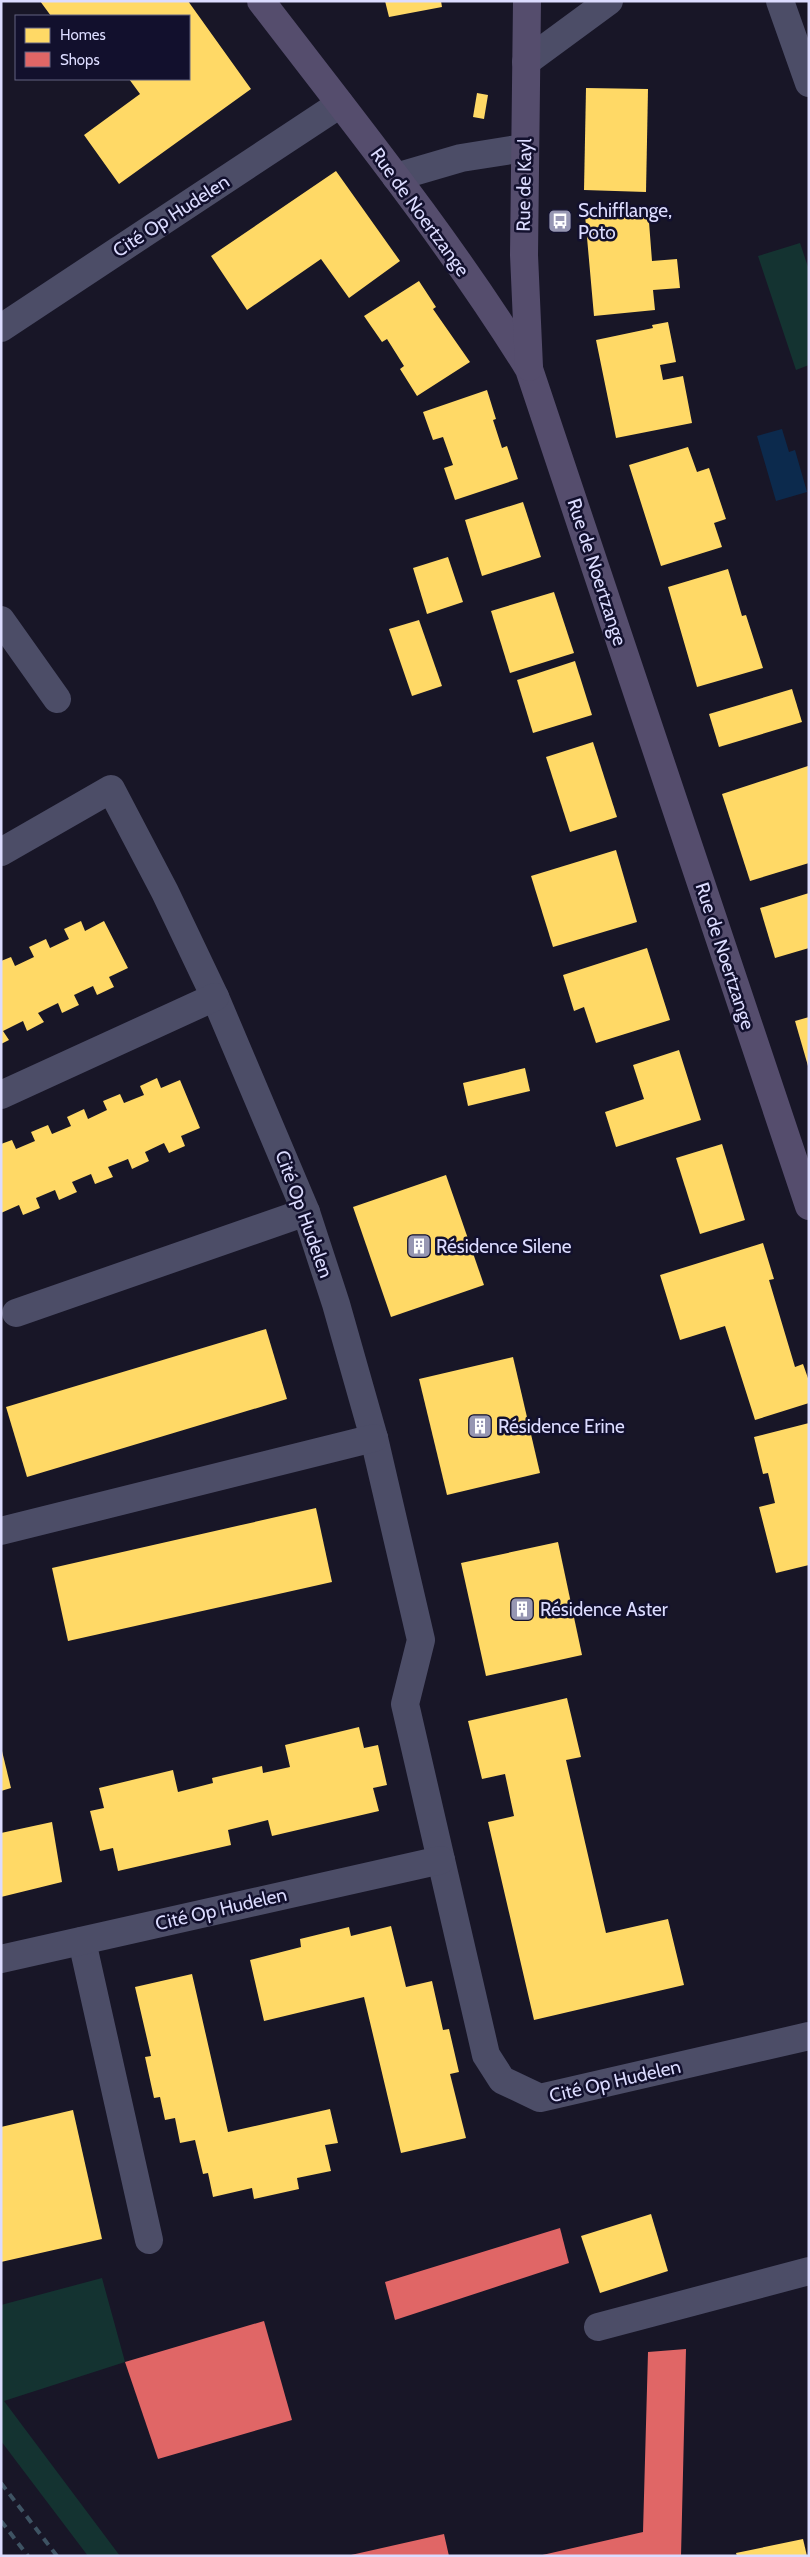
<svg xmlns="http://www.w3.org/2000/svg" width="810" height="2557" font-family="Cabin,sans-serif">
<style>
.green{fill:#143331}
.water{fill:#0c2a4d}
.homes{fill:#ffd966}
.shops{fill:#e06666}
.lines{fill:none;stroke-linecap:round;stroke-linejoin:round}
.minor{stroke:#4c4d67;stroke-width:28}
.major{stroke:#554d6d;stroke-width:28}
.rail{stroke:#3e5363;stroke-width:4;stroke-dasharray:8 6;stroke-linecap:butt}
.labels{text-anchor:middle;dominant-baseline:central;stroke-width:5;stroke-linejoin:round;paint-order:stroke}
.street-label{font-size:19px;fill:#dcdcff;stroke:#12102d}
.poi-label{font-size:19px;fill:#dcdcff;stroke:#12102d;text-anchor:start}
</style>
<rect width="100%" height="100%" fill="#181627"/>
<g class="green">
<path d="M 800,243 L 809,270 L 809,365 L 796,370 L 758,256 Z"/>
<path d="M 102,2278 L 125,2362 L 4,2401 L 120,2556 L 88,2556 L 1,2441 L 1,2305 Z"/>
</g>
<path class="water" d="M 782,429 L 789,452 L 795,450 L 807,492 L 776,501 L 757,436 Z"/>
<g class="homes">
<path d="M 40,1 L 188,1 L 251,89 L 119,184 L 84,135 L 140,94 L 129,79 L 189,79 L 189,16 L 51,16 Z"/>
<path d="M 385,1 L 441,1 L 442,7 L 389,17 Z"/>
<path d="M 586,88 L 648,89 L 646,192 L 584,190 Z"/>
<path d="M 477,93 L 488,95 L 484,119 L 473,117 Z"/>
<path d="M 336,171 L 400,261 L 349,298 L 321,259 L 247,310 L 211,256 Z"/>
<path d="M 648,209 L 652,261 L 677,259 L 680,288 L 653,290 L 655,310 L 594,316 L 585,215 Z"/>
<path d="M 419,281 L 436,307 L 433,309 L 470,362 L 417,396 L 400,369 L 404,366 L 387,339 L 382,342 L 364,316 Z"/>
<path d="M 668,322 L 676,362 L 660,365 L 663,380 L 683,376 L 692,423 L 616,438 L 596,340 L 653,328 L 652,325 Z"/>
<path d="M 487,390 L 496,419 L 493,420 L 502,448 L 507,446 L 518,479 L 455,500 L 444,468 L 453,465 L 443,437 L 433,440 L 423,412 Z"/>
<path d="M 688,447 L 697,472 L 709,468 L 726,519 L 714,523 L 722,547 L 661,566 L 629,465 Z"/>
<path d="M 523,502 L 541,557 L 482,576 L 465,520 Z"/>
<path d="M 448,557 L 463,602 L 427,614 L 413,568 Z"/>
<path d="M 728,569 L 742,616 L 746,615 L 763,668 L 697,687 L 668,587 Z"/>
<path d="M 554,592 L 574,653 L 510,673 L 491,611 Z"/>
<path d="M 419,620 L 442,686 L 412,696 L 389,629 Z"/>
<path d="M 575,661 L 592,715 L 533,733 L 517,680 Z"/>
<path d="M 792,689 L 802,722 L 719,747 L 709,714 Z"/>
<path d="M 593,742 L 617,817 L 570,832 L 546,757 Z"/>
<path d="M 808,766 L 809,863 L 750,881 L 722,794 Z"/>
<path d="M 616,850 L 637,922 L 553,947 L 531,876 Z"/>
<path d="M 809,893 L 809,948 L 775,958 L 760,908 Z"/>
<path d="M 81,921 L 85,931 L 104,921 L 128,968 L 109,977 L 114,987 L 97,995 L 93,986 L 74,995 L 79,1005 L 62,1013 L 58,1003 L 38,1013 L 44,1022 L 27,1031 L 23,1021 L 3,1031 L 9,1040 L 1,1044 L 1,961 L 11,957 L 15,966 L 34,957 L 29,947 L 46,939 L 50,948 L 69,939 L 64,929 Z"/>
<path d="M 647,948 L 670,1020 L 596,1043 L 584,1007 L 574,1011 L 563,975 Z"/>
<path d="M 809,1017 L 809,1065 L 808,1066 L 795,1021 Z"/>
<path d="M 679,1050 L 701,1120 L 616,1147 L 605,1112 L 644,1099 L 633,1065 Z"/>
<path d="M 525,1068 L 530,1091 L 468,1106 L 463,1083 Z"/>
<path d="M 157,1078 L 161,1088 L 180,1080 L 200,1128 L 181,1136 L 185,1146 L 169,1153 L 164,1143 L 145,1152 L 149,1161 L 132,1169 L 128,1159 L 108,1167 L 113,1177 L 95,1184 L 91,1174 L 72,1182 L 77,1192 L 59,1200 L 55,1190 L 36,1198 L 40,1208 L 23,1215 L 19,1205 L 1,1213 L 1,1144 L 12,1140 L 16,1149 L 35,1141 L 31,1132 L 48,1125 L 52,1134 L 71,1126 L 67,1117 L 84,1109 L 88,1119 L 107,1110 L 103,1101 L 120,1094 L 124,1103 L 144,1095 L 140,1086 Z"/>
<path d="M 722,1144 L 745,1220 L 700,1234 L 676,1158 Z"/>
<path d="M 446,1175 L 484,1285 L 391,1317 L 353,1207 Z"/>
<path d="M 763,1243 L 774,1279 L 769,1280 L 795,1367 L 803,1364 L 809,1381 L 809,1403 L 755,1420 L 725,1326 L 680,1340 L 660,1275 Z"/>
<path d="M 266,1329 L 287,1399 L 27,1477 L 6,1407 Z"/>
<path d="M 513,1357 L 540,1473 L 447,1495 L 419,1379 Z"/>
<path d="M 809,1423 L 809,1565 L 776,1573 L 759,1507 L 775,1503 L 768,1473 L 763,1474 L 754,1437 Z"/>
<path d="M 316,1508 L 332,1582 L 68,1641 L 52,1568 Z"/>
<path d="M 558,1542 L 582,1655 L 486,1676 L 461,1563 Z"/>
<path d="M 567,1698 L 581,1757 L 566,1760 L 606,1933 L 668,1919 L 684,1985 L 534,2020 L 488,1822 L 514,1816 L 505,1774 L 482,1779 L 468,1721 Z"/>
<path d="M 359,1727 L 364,1748 L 378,1745 L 387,1785 L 373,1788 L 379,1811 L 272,1836 L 268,1820 L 228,1830 L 231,1845 L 118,1871 L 113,1848 L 100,1851 L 90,1811 L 104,1808 L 99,1788 L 173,1770 L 178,1792 L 213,1783 L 212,1778 L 262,1766 L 263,1773 L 290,1767 L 285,1745 Z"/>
<path d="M 1,1747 L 11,1788 L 1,1791 Z"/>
<path d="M 52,1822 L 62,1882 L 1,1897 L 1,1833 Z"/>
<path d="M 391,1926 L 406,1987 L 432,1981 L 443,2030 L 449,2029 L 459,2072 L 450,2074 L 466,2138 L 401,2153 L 364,1997 L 264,2021 L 250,1960 L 301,1947 L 300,1939 L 349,1927 L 351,1936 Z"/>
<path d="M 192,1974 L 228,2132 L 330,2109 L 338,2143 L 325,2145 L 331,2171 L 297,2178 L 299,2189 L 254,2199 L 252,2188 L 213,2197 L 208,2173 L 203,2174 L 195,2140 L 180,2143 L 175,2118 L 165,2120 L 160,2097 L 154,2098 L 145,2057 L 151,2056 L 135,1987 Z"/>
<path d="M 73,2110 L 102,2239 L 1,2262 L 1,2127 Z"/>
<path d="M 651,2214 L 668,2271 L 600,2293 L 581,2236 Z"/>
<path d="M 803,2539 L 807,2556 L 737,2556 L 736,2553 Z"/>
</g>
<g class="shops">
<path d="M 560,2228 L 569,2263 L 395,2320 L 385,2282 Z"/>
<path d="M 264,2321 L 292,2420 L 158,2459 L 125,2362 Z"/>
<path d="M 686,2349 L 681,2556 L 538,2556 L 643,2532 L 648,2352 Z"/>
<path d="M 444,2534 L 449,2556 L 351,2556 L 351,2555 Z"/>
</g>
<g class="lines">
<g class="minor">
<path d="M 780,1 L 809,83"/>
<path d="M 526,62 L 609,1"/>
<path d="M 396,177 L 461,158 L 524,148"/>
<path d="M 1,328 L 340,104"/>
<path d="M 1,620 L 57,699"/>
<path d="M 1,852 L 111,789 L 165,892 L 215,997 L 306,1212 L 336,1304 L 374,1438 L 421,1640 L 405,1704 L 486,2055 L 502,2080 L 540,2098 L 809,2036"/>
<path d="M 1,1095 L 215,997"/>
<path d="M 16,1313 L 306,1212"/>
<path d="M 1,1531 L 374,1438"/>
<path d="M 82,1941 L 149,2240"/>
<path d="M 1,1959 L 441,1860"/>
<path d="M 598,2327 L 809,2271"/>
</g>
<g class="major">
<path d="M 261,1 C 353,121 449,240 529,369 L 809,1206"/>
<path d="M 527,1 L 524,255 L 529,367"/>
</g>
<g class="rail">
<path d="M 1,2483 L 57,2556"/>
<path d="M 1,2521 L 28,2556"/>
</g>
</g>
<defs>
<g id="bus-square" transform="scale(1.25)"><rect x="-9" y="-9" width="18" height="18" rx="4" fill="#9797b3" stroke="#12102d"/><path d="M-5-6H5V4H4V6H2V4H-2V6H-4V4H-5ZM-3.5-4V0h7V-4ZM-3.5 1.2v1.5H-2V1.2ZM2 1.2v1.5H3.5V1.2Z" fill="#fff"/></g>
<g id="building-square" transform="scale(1.25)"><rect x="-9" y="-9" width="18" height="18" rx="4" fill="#9797b3" stroke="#12102d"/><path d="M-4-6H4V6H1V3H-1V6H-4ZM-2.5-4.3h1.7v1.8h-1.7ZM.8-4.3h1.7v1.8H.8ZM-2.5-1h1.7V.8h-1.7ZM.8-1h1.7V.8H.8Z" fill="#fff"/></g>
</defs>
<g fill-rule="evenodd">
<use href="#bus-square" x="560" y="221"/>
<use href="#building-square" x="419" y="1246"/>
<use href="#building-square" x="480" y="1426"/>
<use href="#building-square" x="522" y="1609"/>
</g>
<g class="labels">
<g class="street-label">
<text transform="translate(524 185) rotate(-89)">Rue de Kayl</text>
<text transform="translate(420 212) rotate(54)">Rue de Noertzange</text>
<text transform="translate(171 216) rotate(-33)">Cité Op Hudelen</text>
<text transform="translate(597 572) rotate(72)">Rue de Noertzange</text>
<text transform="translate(725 956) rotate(72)">Rue de Noertzange</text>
<text transform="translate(304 1214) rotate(70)">Cité Op Hudelen</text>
<text transform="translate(221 1909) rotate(-13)">Cité Op Hudelen</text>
<text transform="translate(615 2081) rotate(-13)">Cité Op Hudelen</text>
</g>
<g class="poi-label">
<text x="578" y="210">Schifflange,<tspan x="578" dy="22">Poto</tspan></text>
<text x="436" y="1246">Résidence Silene</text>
<text x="498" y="1426">Résidence Erine</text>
<text x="540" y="1609">Résidence Aster</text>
</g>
</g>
<rect width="810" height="2557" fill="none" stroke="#dcdcff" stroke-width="5"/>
<rect x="15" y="15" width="175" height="65" fill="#12102d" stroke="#636281"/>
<rect x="25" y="28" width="25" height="15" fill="#ffd966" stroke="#636281"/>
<text x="60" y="40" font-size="15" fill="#dcdcff">Homes</text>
<rect x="25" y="52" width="25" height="15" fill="#e06666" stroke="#636281"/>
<text x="60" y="65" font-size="15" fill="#dcdcff">Shops</text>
</svg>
